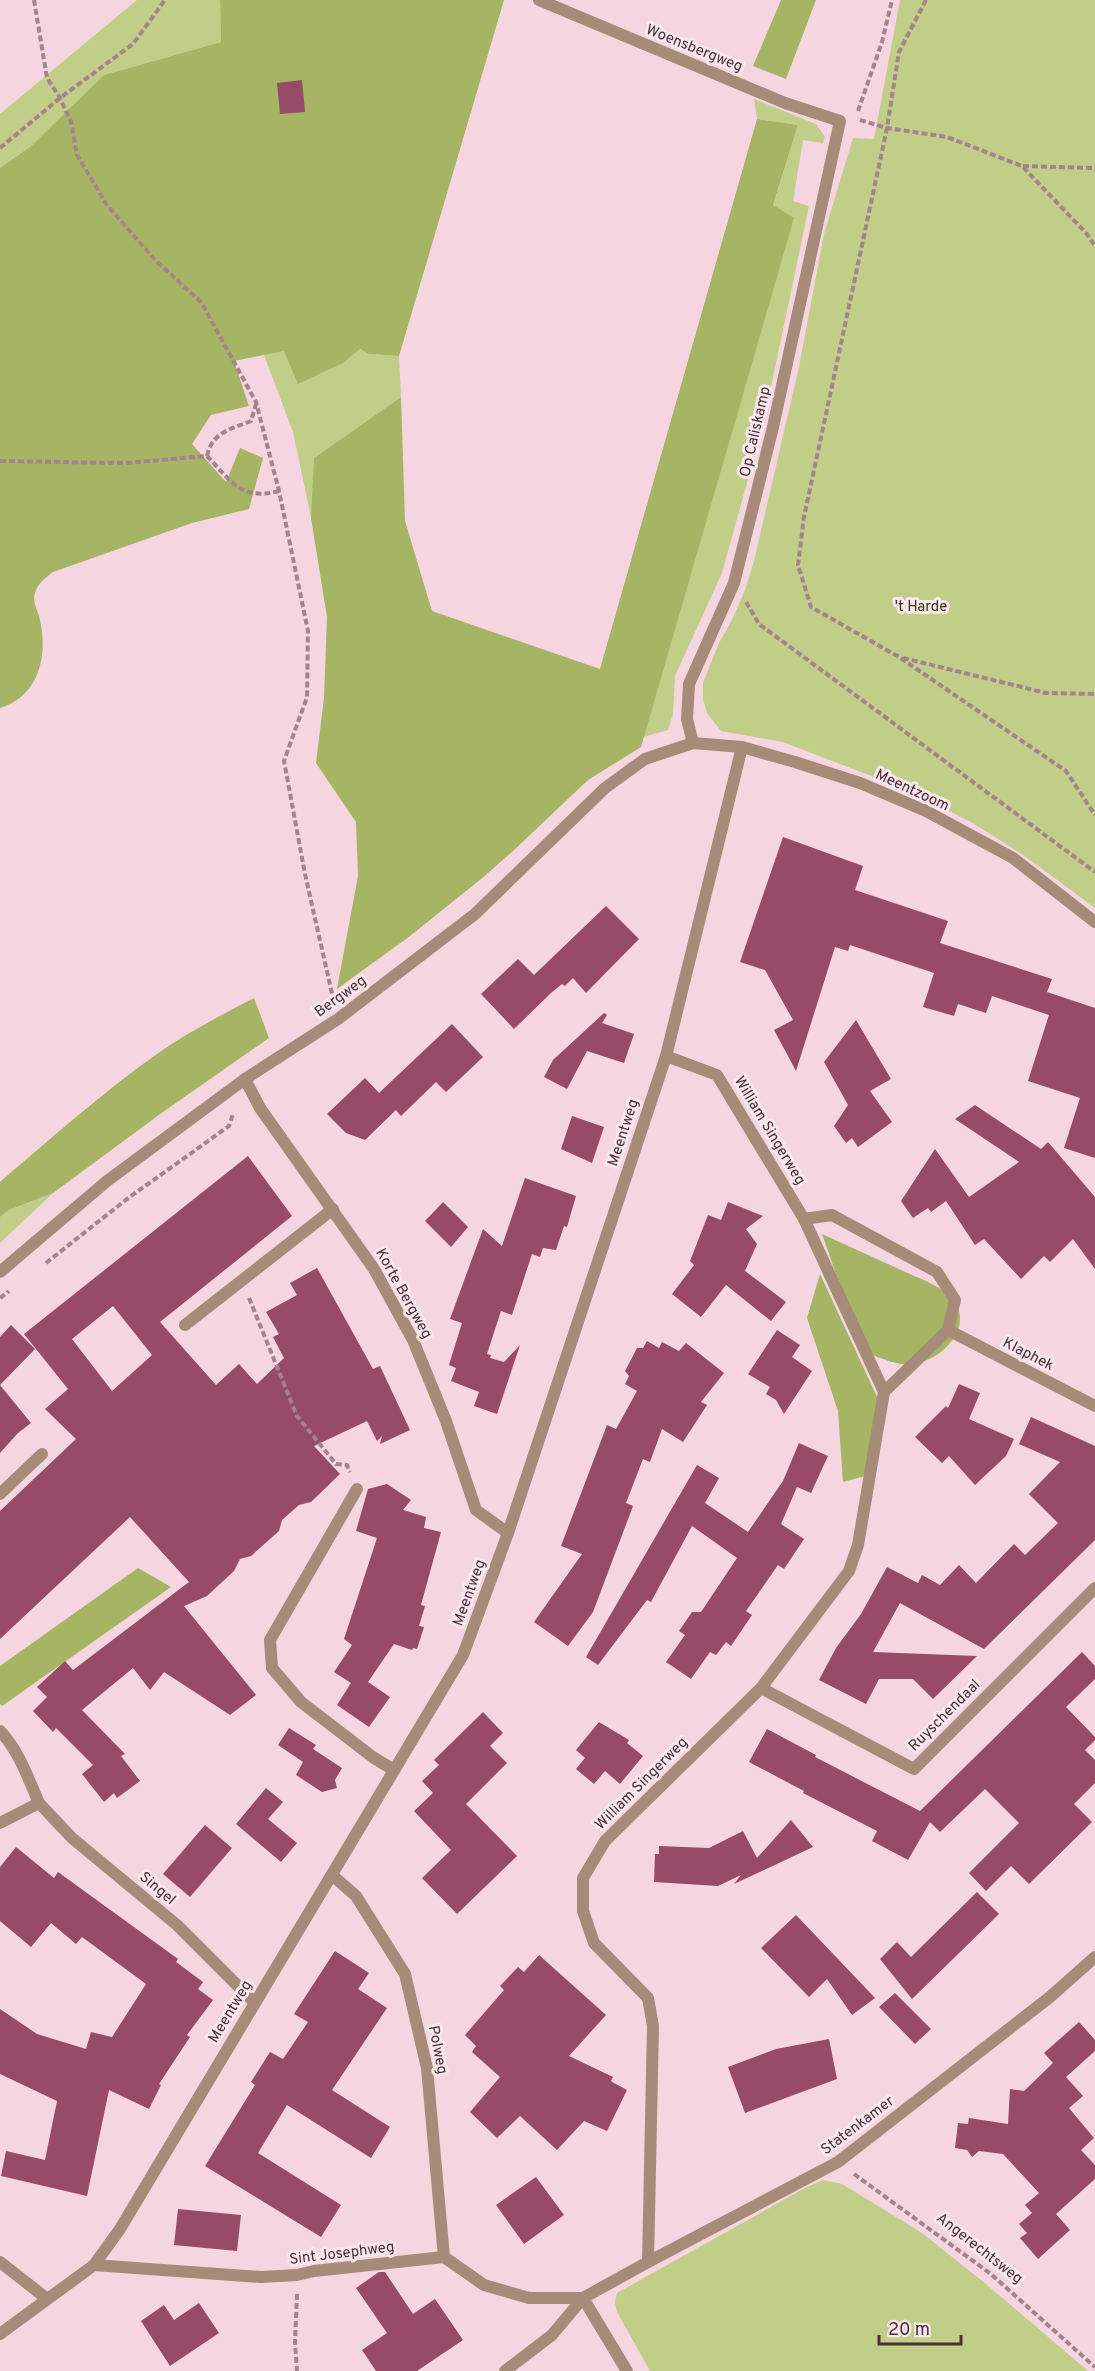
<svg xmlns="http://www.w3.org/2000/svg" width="1095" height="2371" font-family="Overpass,sans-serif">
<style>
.green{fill:#c0ce88}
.forest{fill:#a5b564}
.building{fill:#974b67;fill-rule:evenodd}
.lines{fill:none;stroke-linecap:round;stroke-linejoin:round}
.path{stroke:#a3848e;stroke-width:4;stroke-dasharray:6 3;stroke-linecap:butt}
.service{stroke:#a68b78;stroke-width:12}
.minor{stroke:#a68b78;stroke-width:12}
.tertiary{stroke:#a68b78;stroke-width:12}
.labels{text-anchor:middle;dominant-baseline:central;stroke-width:6;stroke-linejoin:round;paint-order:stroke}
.street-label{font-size:15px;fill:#4b2d37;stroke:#f8e7ec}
.park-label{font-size:15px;fill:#313714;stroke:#f8e7ec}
</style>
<rect width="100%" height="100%" fill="#f5d5df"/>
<g class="green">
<path d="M 137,0 L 220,0 L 221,42 L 104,75 L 31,146 L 0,168 L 0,114 Z"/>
<path d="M 900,0 L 1095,0 L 1095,908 L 1022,854 L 971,822 L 905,789 L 783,742 L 721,731 L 707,713 L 703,699 L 703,683 L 719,643 L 732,620 L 745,590 L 754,561 L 799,367 L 824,234 L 853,138 L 874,139 Z"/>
<path d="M 754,99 L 816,124 L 825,137 L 823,143 L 803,140 L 793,201 L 809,206 L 763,425 L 722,573 L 675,676 L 673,714 L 668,730 L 643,737 L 773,206 L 798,125 L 757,119 Z"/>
<path d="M 360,349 L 369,354 L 399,356 L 401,397 L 314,458 L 312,522 L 293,432 L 264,355 L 284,350 L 343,363 Z"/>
<path d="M 53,1193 L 0,1243 L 0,1217 L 9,1210 Z"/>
<path d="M 823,2180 L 842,2184 L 922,2233 L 986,2284 L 1088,2371 L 650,2371 L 617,2312 L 615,2302 L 617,2293 L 805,2188 Z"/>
</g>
<g class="forest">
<path d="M 220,0 L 504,0 L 399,356 L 369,354 L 360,349 L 343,363 L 298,384 L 284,351 L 234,361 L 249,406 L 211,415 L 192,444 L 226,482 L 240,448 L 263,458 L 249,509 L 192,523 L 53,572 C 45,578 38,583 35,593 C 32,603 38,610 40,620 C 48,656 39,696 0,708 L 0,168 L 31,146 L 104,75 L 221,42 Z"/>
<path d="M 781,0 L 816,0 L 786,79 L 753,66 Z"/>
<path d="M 757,119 L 798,125 L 773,205 L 794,218 L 641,747 L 588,780 L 513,851 L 481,879 L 410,936 L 337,989 L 358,876 L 356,822 L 316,763 L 324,698 L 327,617 L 311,518 L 314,458 L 401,397 L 405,521 L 432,611 L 600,669 Z"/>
<path d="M 254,998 L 269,1038 L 163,1112 L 53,1193 L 9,1210 L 0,1217 L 0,1182 C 50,1139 100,1095 154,1056 C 185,1034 219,1016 254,998 Z"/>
<path d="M 822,1234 C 848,1246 875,1258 901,1270 C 918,1278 941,1285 953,1300 C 975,1327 941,1361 913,1364 C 899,1366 885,1360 873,1355 L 844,1297 Z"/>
<path d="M 820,1274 L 879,1401 L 869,1475 L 843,1482 L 838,1411 L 807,1318 Z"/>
<path d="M 138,1568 L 171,1587 L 2,1706 L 0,1704 L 0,1666 Z"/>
</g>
<g class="building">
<path d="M 302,80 L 305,112 L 280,114 L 277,83 Z"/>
<path d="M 783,837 L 863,866 L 855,890 L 948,921 L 940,943 L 1052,979 L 1047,992 L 1095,1008 L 1095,1158 L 1064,1148 L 1080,1098 L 1028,1081 L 1049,1015 L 992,996 L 986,1013 L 958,1004 L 954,1016 L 923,1007 L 934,973 L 850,945 L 848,951 L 835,947 L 796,1071 L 774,1030 L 793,1020 L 765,970 L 740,962 Z"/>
<path d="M 606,906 L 639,939 L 586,993 L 573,978 L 565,986 L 562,984 L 551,993 L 514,1029 L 481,994 L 518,959 L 534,975 Z"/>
<path d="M 604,1013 L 607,1015 L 602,1023 L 634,1034 L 624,1063 L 587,1051 L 567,1089 L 544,1077 L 553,1060 Z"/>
<path d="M 856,1020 L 891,1079 L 870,1091 L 892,1122 L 858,1147 L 852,1138 L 846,1143 L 834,1126 L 848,1105 L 824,1062 Z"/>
<path d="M 452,1024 L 483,1057 L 446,1092 L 436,1082 L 401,1116 L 396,1110 L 365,1140 L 346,1133 L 327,1114 L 365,1078 L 379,1093 Z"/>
<path d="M 975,1105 L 1041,1149 L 1048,1142 L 1095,1197 L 1095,1269 L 1073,1239 L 1050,1262 L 1044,1256 L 1021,1279 L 984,1239 L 975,1245 L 946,1201 L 931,1212 L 928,1208 L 913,1218 L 901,1201 L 935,1149 L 969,1197 L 1019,1162 L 955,1119 Z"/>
<path d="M 572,1116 L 604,1127 L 592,1163 L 561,1149 Z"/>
<path d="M 248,1156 L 292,1216 L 160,1322 L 216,1385 L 239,1364 L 257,1384 L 284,1358 L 273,1337 L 279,1334 L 266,1312 L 297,1295 L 290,1283 L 317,1268 L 373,1369 L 380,1366 L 410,1430 L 380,1444 L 382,1436 L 377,1441 L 367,1421 L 314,1446 L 340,1474 L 311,1502 L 299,1505 L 282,1520 L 279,1531 L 251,1556 L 240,1559 L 234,1571 L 207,1596 L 184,1606 L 256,1695 L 230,1715 L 164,1672 L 150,1690 L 133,1668 L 82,1710 L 125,1754 L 121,1756 L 140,1781 L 117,1798 L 114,1793 L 104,1802 L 82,1774 L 93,1765 L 56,1728 L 53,1732 L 33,1711 L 47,1697 L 37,1687 L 65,1661 L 73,1670 L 189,1582 L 130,1517 L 0,1639 L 0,1511 L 76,1439 L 45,1409 L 68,1389 L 24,1334 ZM 113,1306 L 152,1355 L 112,1391 L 72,1339 Z"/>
<path d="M 525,1178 L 576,1196 L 567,1227 L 564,1226 L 556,1250 L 543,1248 L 540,1257 L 532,1254 L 512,1315 L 501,1311 L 487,1354 L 491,1355 L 490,1358 L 504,1362 L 520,1345 L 497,1414 L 474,1406 L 479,1392 L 451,1381 L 456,1368 L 449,1365 L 462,1323 L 450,1319 L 483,1229 L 502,1246 Z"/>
<path d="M 443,1202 L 468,1227 L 451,1247 L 425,1221 Z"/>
<path d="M 728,1202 L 763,1216 L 746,1229 L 757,1244 L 745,1271 L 786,1302 L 771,1321 L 726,1285 L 701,1317 L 672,1294 L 694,1265 L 690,1261 L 708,1215 L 721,1220 Z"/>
<path d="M 11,1325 L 35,1349 L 0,1385 L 31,1423 L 18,1433 L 0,1453 L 0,1337 Z"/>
<path d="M 777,1330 L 800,1345 L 792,1357 L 812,1371 L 784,1414 L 776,1400 L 766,1394 L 770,1387 L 748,1374 Z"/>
<path d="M 647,1341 L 659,1348 L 662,1342 L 679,1351 L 686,1343 L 724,1373 L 701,1402 L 707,1405 L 683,1442 L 662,1429 L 650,1462 L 643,1459 L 626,1503 L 633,1506 L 593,1612 L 568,1646 L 534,1622 L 582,1554 L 561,1546 L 607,1425 L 616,1429 L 637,1391 L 625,1384 L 629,1376 L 625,1371 L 637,1348 L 643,1348 Z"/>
<path d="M 959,1384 L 980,1393 L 969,1419 L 1014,1439 L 1006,1456 L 975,1485 L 949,1456 L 942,1463 L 915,1437 L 946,1406 L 948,1408 Z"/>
<path d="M 1031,1417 L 1095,1446 L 1095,1540 L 984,1649 L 900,1603 L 873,1652 L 977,1656 L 933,1699 L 913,1679 L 879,1679 L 866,1704 L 819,1680 L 836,1648 L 861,1614 L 887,1567 L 918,1583 L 922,1575 L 940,1585 L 959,1565 L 976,1583 L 1014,1544 L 1025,1555 L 1058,1523 L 1029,1494 L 1060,1462 L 1019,1444 Z"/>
<path d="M 799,1443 L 828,1456 L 811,1493 L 797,1487 L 781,1524 L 804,1539 L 784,1569 L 778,1565 L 746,1611 L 752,1615 L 731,1646 L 726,1642 L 716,1655 L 710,1652 L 691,1679 L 666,1662 L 685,1635 L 679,1631 L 692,1612 L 701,1612 L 737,1558 L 692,1526 L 651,1602 L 647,1600 L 598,1665 L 586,1657 L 697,1465 L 719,1478 L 705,1503 L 748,1532 L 783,1481 Z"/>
<path d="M 387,1484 L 411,1500 L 403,1510 L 426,1517 L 424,1528 L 441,1532 L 421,1605 L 425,1606 L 419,1626 L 424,1627 L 417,1649 L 413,1648 L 412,1650 L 394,1644 L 368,1682 L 390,1697 L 369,1727 L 337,1705 L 351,1683 L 334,1672 L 352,1645 L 344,1639 L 377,1538 L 356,1531 L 368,1489 Z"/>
<path d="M 1082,1652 L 1095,1666 L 1095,1679 L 1066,1707 L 1095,1737 L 1095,1740 L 1085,1750 L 1095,1760 L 1095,1783 L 1074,1804 L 1092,1822 L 1029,1884 L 1011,1866 L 986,1891 L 969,1873 L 1019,1823 L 985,1789 L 940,1832 L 930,1822 L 908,1860 L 872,1841 L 877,1831 L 803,1793 L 804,1791 L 749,1762 L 767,1729 L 816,1755 L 815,1757 L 920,1811 Z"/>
<path d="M 483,1712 L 503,1733 L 490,1746 L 507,1763 L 466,1804 L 517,1856 L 457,1914 L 422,1878 L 451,1850 L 414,1811 L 433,1793 L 422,1781 L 439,1765 L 434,1760 Z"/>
<path d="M 599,1722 L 629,1740 L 627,1743 L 643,1756 L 620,1784 L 605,1771 L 594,1784 L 576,1769 L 585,1758 L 576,1750 Z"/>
<path d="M 289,1728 L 316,1745 L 313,1749 L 342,1768 L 335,1780 L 337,1788 L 322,1792 L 296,1775 L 303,1762 L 278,1745 Z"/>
<path d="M 266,1788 L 283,1802 L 268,1819 L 297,1843 L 281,1862 L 236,1824 Z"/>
<path d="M 791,1820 L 813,1847 L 734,1884 L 741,1875 L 718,1886 L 654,1882 L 655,1854 L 659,1854 L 659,1846 L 709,1848 L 743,1831 L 757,1858 Z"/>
<path d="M 205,1825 L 232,1848 L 190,1897 L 163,1874 Z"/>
<path d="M 16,1847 L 54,1878 L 58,1872 L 178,1959 L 176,1962 L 203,1982 L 198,1989 L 213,2000 L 187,2035 L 190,2037 L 159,2084 L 161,2085 L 149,2109 L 109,2090 L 87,2196 L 1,2176 L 6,2151 L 45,2160 L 57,2101 L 0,2074 L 0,2009 L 37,2034 L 86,2049 L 91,2032 L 112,2037 L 146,1984 L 82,1937 L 76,1944 L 51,1923 L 31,1947 L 0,1921 L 0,1867 Z"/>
<path d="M 977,1892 L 999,1914 L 912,1999 L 880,1959 L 897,1942 L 911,1957 Z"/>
<path d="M 796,1915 L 838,1959 L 875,1998 L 852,2015 L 827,1979 L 809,1997 L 761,1948 Z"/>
<path d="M 335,1951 L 369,1973 L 358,1989 L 387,2008 L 332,2090 L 390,2127 L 371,2158 L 287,2105 L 258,2153 L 341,2205 L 321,2237 L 205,2166 L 255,2085 L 251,2082 L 270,2052 L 283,2059 L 308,2022 L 294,2014 Z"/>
<path d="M 539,1955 L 606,2015 L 569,2056 L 613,2077 L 611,2081 L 614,2083 L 627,2090 L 607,2131 L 584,2121 L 557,2150 L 520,2116 L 497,2138 L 470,2112 L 500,2077 L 472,2052 L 476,2046 L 465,2035 L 504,1990 L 500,1986 L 518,1967 L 524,1972 Z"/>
<path d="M 895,1993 L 931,2029 L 915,2044 L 879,2007 Z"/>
<path d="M 1079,2022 L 1095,2040 L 1095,2051 L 1066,2077 L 1083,2096 L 1069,2108 L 1094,2138 L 1081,2150 L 1095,2165 L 1095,2179 L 1056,2214 L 1070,2230 L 1038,2259 L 1020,2238 L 1027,2233 L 1019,2224 L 1032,2213 L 1025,2205 L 1039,2193 L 1003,2154 L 979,2151 L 972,2157 L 967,2150 L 955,2148 L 958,2123 L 968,2124 L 969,2118 L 1008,2124 L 1010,2089 L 1024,2091 L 1053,2063 L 1044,2053 Z"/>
<path d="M 829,2039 L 837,2079 L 745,2113 L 728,2067 L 776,2049 Z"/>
<path d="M 536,2177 L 564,2215 L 524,2244 L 496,2205 Z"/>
<path d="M 178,2209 L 241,2215 L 237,2251 L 174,2245 Z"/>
<path d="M 379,2272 L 385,2272 L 413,2314 L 435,2299 L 463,2340 L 417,2371 L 376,2371 L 362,2350 L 387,2333 L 356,2288 Z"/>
<path d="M 199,2303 L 219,2333 L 170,2366 L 141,2321 L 164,2305 L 174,2320 Z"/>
</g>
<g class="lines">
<g class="path">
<path d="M 34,0 L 47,78 L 60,98 L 71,122 L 77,155 L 107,205 L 156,261 L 201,302 L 256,402 L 279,491 L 308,631 L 307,697 L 284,761 L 305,874 L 333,998"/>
<path d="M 926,0 L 899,52 L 887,128 L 804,517 L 798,565 L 811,607 L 899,657 L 1066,771 L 1095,815"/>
<path d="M 858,111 L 882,42 L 892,0"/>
<path d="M 860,120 L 887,128 L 947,137 L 1022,166 L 1087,234 L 1095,246"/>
<path d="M 0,148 L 60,98 L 133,44 L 165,0"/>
<path d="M 1023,166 L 1095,168"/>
<path d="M 207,456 C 212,432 231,429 251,421 L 256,404"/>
<path d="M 0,461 L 126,463 L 207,456 C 231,481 241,501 279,491"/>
<path d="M 746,602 L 759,624 L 1095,872"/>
<path d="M 903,658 L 1046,693 L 1095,694"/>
<path d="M 46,1263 L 127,1199 L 229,1126 L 233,1114"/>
<path d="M 0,1298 L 9,1291"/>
<path d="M 249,1298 L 297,1416 L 336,1464 L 347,1465 L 350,1472"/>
<path d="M 854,2174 L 991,2274 L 1095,2367"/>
<path d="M 297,2294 L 295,2342 L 297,2371"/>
</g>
<g class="service">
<path d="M 185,1325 L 333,1209"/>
<path d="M 357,1489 L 270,1640 L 272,1668 L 301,1702 L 374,1758 L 394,1770"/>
<path d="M 0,1494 L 42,1454"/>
<path d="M 0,2262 L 46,2298"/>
</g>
<g class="minor">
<path d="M 539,0 L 785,103 L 840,121 L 773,427 L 734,583 L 689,684 L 687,719 L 693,743"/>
<path d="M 245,1079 L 260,1108 L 374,1269 L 413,1340 L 446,1421 L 476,1510 L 508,1533"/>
<path d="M 804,1219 L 832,1215 L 937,1272 L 955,1300 L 948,1330 L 884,1392"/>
<path d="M 948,1330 L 1095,1406"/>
<path d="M 761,1688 L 914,1769 L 1095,1588"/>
<path d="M 0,1731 C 19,1751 28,1778 39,1803"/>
<path d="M 0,1823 L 39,1803 L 72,1838 L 177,1925 L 254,2002"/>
<path d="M 332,1875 L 356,1896 L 405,1974 L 427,2068 L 444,2257"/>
<path d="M 648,2262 L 653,2026 L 648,1998 L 594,1943 L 583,1911 L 583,1878 L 605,1841 L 761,1688 L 849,1571 L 858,1545 L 884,1392 L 804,1219 L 717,1075 L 666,1056"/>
<path d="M 94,2265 L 261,2277 L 297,2275 L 314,2271 L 444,2257 L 484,2285 L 529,2298 L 583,2298"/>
<path d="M 583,2298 L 627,2371"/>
<path d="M 0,2334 L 94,2265 L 120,2229 L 463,1655 L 508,1533 L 666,1056 L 742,747"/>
<path d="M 505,2371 L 552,2335 L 583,2298 L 648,2262 L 838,2162 L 1050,1997 L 1095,1957"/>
</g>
<path class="tertiary" d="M 0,1272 L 107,1181 L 245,1079 L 338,1019 L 475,914 L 605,788 L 645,759 L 693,743 L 742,747 L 795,762 L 860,783 L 926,811 L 1013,858 L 1095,922"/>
</g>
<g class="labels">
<g class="street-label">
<text transform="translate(694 49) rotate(22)">Woensbergweg</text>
<text transform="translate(756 432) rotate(-77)">Op Caliskamp</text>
<text transform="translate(912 791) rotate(25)">Meentzoom</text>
<text transform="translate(341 997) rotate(-36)">Bergweg</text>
<text transform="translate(769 1131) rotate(59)">William Singerweg</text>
<text transform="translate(624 1133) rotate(-72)">Meentweg</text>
<text transform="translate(403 1294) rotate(61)">Korte Bergweg</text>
<text transform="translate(1028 1355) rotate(27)">Klaphek</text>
<text transform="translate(470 1593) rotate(-70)">Meentweg</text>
<text transform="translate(945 1716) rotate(-45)">Ruyschendaal</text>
<text transform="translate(642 1784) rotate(-45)">William Singerweg</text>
<text transform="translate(157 1889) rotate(40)">Singel</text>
<text transform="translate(231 2012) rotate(-59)">Meentweg</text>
<text transform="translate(437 2050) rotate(79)">Polweg</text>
<text transform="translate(858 2126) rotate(-37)">Statenkamer</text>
<text transform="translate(979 2249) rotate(38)">Angerechtsweg</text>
<text transform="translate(342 2254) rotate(-7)">Sint Josephweg</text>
</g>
<g class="park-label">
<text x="921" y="607">'t Harde</text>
</g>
</g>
<path d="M879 2335v9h82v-9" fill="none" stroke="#4b2d37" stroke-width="3"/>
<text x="888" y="2335" font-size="18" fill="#4b2d37" stroke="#f8e7ec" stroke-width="4.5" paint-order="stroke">20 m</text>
</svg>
